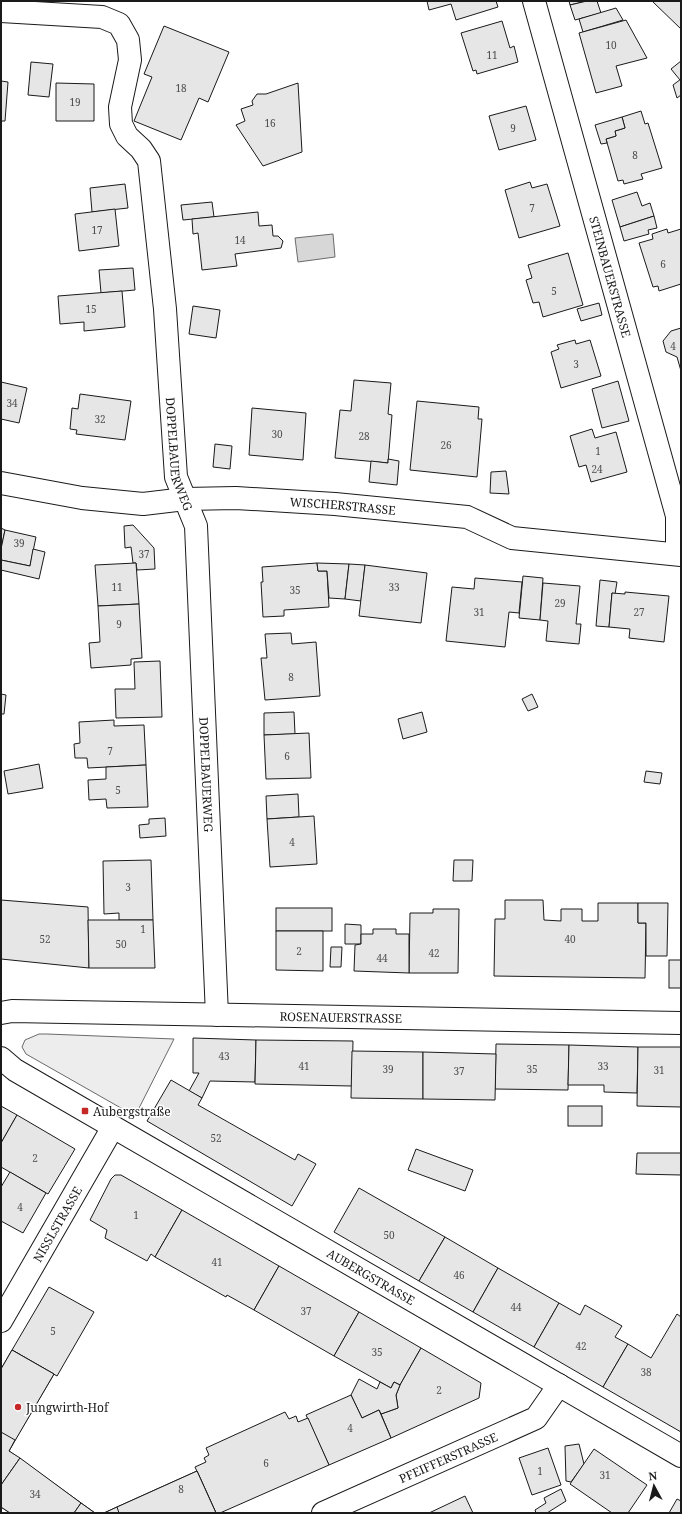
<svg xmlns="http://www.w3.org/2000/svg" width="682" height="1514" font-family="'Noto Serif',serif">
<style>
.built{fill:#ededed;stroke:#6a6a6a}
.water{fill:#d7d7d7;stroke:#6a6a6a}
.building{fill:#e6e6e6;stroke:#1a1a1a}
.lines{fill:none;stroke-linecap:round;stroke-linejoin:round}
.minor-casing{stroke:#1a1a1a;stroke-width:24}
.minor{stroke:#fff;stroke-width:22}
.poi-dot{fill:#c62828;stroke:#fff;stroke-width:1.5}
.labels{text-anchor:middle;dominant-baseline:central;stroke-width:3;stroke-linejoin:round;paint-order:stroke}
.number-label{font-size:10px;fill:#4d4d4d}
.street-label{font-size:12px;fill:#1a1a1a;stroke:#fff}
.poi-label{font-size:12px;fill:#1a1a1a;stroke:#fff;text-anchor:start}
</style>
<rect width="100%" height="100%" fill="#fff"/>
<path class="built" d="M 39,1034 L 47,1034 L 174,1039 L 135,1116 L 26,1054 L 22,1047 L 25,1040 Z"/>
<path class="water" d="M 333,234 L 335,257 L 298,262 L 295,238 Z"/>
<g class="building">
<path d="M 427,1 L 496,1 L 498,7 L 456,20 L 451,4 L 429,10 Z"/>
<path d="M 569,1 L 587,1 L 570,5 Z"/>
<path d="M 587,1 L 597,1 L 601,13 L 575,20 L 570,5 Z"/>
<path d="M 652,1 L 681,1 L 681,29 Z"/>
<path d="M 616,8 L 623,20 L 583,32 L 579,19 Z"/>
<path d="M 626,20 L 647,58 L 616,66 L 622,86 L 596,93 L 579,33 Z"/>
<path d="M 502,21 L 510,48 L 514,46 L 518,62 L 477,74 L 476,70 L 473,71 L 461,33 Z"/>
<path d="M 164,26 L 229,52 L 208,102 L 199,98 L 181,140 L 134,121 L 152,77 L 144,74 Z"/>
<path d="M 681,61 L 681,79 L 680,80 L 671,69 Z"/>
<path d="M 31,62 L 53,64 L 49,97 L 28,95 Z"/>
<path d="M 681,79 L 681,95 L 677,98 L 673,85 Z"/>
<path d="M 1,81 L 8,82 L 5,121 L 1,121 Z"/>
<path d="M 56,83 L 94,84 L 94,121 L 56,121 Z"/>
<path d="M 298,83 L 302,152 L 263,166 L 236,125 L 245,121 L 241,109 L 253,105 L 252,101 L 257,94 L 266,94 Z"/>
<path d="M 526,106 L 536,140 L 499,150 L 489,116 Z"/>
<path d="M 641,111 L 645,124 L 648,123 L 662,168 L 641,174 L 643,179 L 624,184 L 623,180 L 618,181 L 606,139 L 616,136 L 615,131 L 625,128 L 622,117 Z"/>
<path d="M 622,117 L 625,128 L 615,131 L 616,136 L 606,139 L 607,143 L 601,144 L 595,125 Z"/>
<path d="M 530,182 L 532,188 L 547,184 L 560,226 L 519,238 L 505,190 Z"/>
<path d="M 125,184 L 128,208 L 92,212 L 90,188 Z"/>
<path d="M 637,192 L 642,206 L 650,203 L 654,216 L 620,227 L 612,200 Z"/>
<path d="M 212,202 L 214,217 L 183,220 L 181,205 Z"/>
<path d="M 115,209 L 119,246 L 79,251 L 75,214 Z"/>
<path d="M 258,212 L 259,226 L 272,225 L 273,236 L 278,236 L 283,241 L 281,248 L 235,254 L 237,266 L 202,270 L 198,233 L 193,234 L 192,219 Z"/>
<path d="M 654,216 L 657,228 L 648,230 L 649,234 L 624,241 L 620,227 Z"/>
<path d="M 667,229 L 668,233 L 681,229 L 681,284 L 659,291 L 658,286 L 653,287 L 639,243 L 653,239 L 652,234 Z"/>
<path d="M 568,253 L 583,305 L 543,317 L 539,302 L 533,303 L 526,280 L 532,278 L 528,265 Z"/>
<path d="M 133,268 L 135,290 L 101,293 L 99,270 Z"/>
<path d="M 122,291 L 125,327 L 84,331 L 84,322 L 60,324 L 58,296 Z"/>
<path d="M 599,303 L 602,315 L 581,321 L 577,309 Z"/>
<path d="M 193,306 L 220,310 L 216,338 L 189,334 Z"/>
<path d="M 681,328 L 681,371 L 677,357 L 666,352 L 663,341 L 671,331 Z"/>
<path d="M 575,340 L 576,344 L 590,340 L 601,376 L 561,388 L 551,352 L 559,349 L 557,345 Z"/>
<path d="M 354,380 L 391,383 L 388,414 L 392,415 L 388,463 L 335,458 L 340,410 L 351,411 Z"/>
<path d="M 618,381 L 629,421 L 602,428 L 592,389 Z"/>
<path d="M 1,382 L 27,388 L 19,423 L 1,419 Z"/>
<path d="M 80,394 L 131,401 L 125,440 L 76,434 L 77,430 L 70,429 L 72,408 L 78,409 Z"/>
<path d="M 417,401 L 479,407 L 478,419 L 482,419 L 477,477 L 410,470 Z"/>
<path d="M 252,408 L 306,413 L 303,460 L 249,455 Z"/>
<path d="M 592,429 L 595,438 L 616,432 L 627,472 L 591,482 L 586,465 L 579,467 L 570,436 Z"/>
<path d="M 215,444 L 232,446 L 230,469 L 213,467 Z"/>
<path d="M 388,459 L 399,461 L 397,485 L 369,482 L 371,461 L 388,463 Z"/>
<path d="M 506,471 L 509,494 L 490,493 L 491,472 Z"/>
<path d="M 133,525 L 154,548 L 155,569 L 137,570 L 136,563 L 133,563 L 131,547 L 125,548 L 124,526 Z"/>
<path d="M 1,528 L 5,530 L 1,549 Z"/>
<path d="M 5,530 L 36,537 L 30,566 L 1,560 L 1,549 Z"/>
<path d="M 33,549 L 45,552 L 39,579 L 1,570 L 1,560 L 30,566 Z"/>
<path d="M 136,563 L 139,604 L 98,606 L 95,565 Z"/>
<path d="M 317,563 L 318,571 L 327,571 L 329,607 L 284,610 L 284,616 L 263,617 L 261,582 L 263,582 L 262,567 Z"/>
<path d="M 317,563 L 349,564 L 345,599 L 329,598 L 327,571 L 318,571 Z"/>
<path d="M 349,564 L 365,565 L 361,601 L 345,599 Z"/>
<path d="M 365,565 L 427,573 L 421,623 L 359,616 Z"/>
<path d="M 523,576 L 543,578 L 540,620 L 519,618 Z"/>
<path d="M 475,578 L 522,582 L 519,613 L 509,612 L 505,647 L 446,641 L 452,587 L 474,589 Z"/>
<path d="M 600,580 L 617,582 L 615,594 L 612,593 L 609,627 L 596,626 Z"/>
<path d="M 543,583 L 580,586 L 576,624 L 581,624 L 579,644 L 546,641 L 548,621 L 540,620 Z"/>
<path d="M 625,592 L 669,596 L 664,642 L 629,638 L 630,629 L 609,627 L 612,593 L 625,594 Z"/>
<path d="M 139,604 L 142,658 L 131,659 L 131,665 L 91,668 L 89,643 L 100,642 L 98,606 Z"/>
<path d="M 291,633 L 292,644 L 316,642 L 320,696 L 265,700 L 261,658 L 267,658 L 265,634 Z"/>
<path d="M 160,661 L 162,717 L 116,718 L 115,689 L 135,689 L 134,662 Z"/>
<path d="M 1,694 L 6,695 L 4,714 L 1,714 Z"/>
<path d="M 532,694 L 538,707 L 528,711 L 522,699 Z"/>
<path d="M 294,712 L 295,734 L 264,735 L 264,713 Z"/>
<path d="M 422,712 L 427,732 L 403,739 L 398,719 Z"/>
<path d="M 114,720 L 114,726 L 144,725 L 146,765 L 88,768 L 87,758 L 75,758 L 74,744 L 80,743 L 79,722 Z"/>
<path d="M 309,733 L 311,778 L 266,779 L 264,735 Z"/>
<path d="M 39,764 L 43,788 L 8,794 L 4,771 Z"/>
<path d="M 146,765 L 148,807 L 107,808 L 106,799 L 89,800 L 88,780 L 106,779 L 106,767 Z"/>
<path d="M 646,771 L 662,773 L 660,784 L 644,782 Z"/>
<path d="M 298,794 L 299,817 L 267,819 L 266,796 Z"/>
<path d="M 314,816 L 317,864 L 270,867 L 267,819 Z"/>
<path d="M 165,818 L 166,836 L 140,838 L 139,825 L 149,824 L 149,819 Z"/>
<path d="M 151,860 L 153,920 L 119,920 L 119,913 L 104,914 L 103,861 Z"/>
<path d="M 454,860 L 473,860 L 472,881 L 453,881 Z"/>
<path d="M 1,900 L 88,907 L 89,968 L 1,959 Z"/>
<path d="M 505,900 L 543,900 L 544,920 L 561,921 L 561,909 L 582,909 L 582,921 L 598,921 L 598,903 L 638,903 L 638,923 L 646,923 L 645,978 L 494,976 L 495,919 L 505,919 Z"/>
<path d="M 638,903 L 668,903 L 667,956 L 646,956 L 646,923 L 638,923 Z"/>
<rect x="276" y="908" width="56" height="23"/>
<path d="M 433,909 L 459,909 L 458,973 L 409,973 L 410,913 L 433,913 Z"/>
<path d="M 88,920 L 153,920 L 155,968 L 89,968 Z"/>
<path d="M 345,924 L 361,925 L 361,944 L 345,944 Z"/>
<path d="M 373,929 L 396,929 L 396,934 L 409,934 L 409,973 L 354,971 L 355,945 L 361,944 L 361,934 L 373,934 Z"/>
<path d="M 276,931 L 323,931 L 323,971 L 276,970 Z"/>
<path d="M 331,947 L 342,947 L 341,967 L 330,967 Z"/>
<rect x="669" y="960" width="12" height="28"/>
<path d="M 193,1038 L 256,1040 L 255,1082 L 210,1081 L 202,1098 L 189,1091 L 199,1073 L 193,1073 Z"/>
<path d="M 256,1040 L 353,1041 L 352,1086 L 255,1084 Z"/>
<path d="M 496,1044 L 569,1045 L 568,1090 L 495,1089 Z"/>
<path d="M 569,1045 L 638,1047 L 637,1093 L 604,1092 L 604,1085 L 568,1085 Z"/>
<path d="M 638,1047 L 681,1047 L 681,1107 L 637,1106 Z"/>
<path d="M 352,1051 L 423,1052 L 423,1099 L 351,1098 Z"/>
<path d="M 423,1052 L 496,1054 L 495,1100 L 423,1099 Z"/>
<path d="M 171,1080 L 202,1098 L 198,1105 L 295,1160 L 298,1154 L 316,1164 L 292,1206 L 147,1121 Z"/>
<path d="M 1,1106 L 17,1115 L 1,1143 Z"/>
<rect x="568" y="1106" width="34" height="20"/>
<path d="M 17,1115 L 75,1149 L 48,1194 L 1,1167 L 1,1143 Z"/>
<path d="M 416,1149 L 473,1170 L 465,1191 L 408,1170 Z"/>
<path d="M 637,1153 L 681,1153 L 681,1175 L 636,1174 Z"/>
<path d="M 10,1172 L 46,1193 L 23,1233 L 1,1221 L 1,1187 Z"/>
<path d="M 115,1175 L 121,1175 L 182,1210 L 155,1257 L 151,1254 L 147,1261 L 105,1238 L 107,1230 L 90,1220 L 111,1179 Z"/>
<path d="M 359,1188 L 445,1237 L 419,1281 L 334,1232 Z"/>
<path d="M 182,1210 L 279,1266 L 254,1310 L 227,1295 L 226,1297 L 155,1257 Z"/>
<path d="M 445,1237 L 498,1268 L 473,1312 L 419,1281 Z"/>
<path d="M 279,1266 L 359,1312 L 334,1356 L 254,1310 Z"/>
<path d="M 498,1268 L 559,1303 L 534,1347 L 473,1312 Z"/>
<path d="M 49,1287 L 94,1312 L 57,1376 L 12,1350 Z"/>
<path d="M 559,1303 L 580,1315 L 585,1305 L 622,1326 L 615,1337 L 628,1344 L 603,1387 L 534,1347 Z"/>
<path d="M 359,1312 L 421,1348 L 400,1385 L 394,1382 L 391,1388 L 334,1356 Z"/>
<path d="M 677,1314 L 681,1317 L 681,1432 L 603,1387 L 628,1344 L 651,1358 Z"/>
<path d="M 421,1348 L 481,1383 L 479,1398 L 391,1438 L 381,1414 L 398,1408 L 396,1395 L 400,1385 Z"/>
<path d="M 12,1350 L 54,1374 L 15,1440 L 1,1432 L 1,1369 Z"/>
<path d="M 12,1350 L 54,1374 L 9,1451 L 95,1513 L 10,1513 L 1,1507 L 1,1369 Z"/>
<path d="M 359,1379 L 377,1389 L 380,1382 L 391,1388 L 394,1382 L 400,1385 L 396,1395 L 398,1408 L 381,1414 L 379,1410 L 362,1418 L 351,1395 Z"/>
<path d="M 351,1395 L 362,1418 L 379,1410 L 391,1438 L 329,1465 L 306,1415 Z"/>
<path d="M 285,1412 L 289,1419 L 296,1416 L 298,1422 L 308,1418 L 329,1465 L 220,1513 L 216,1513 L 195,1467 L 206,1462 L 204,1458 L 209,1455 L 206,1448 Z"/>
<path d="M 1,1432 L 15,1440 L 9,1451 L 20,1458 L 1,1485 Z"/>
<path d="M 579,1444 L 584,1464 L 571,1482 L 566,1481 L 565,1446 Z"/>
<path d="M 548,1448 L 561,1485 L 532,1495 L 519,1458 Z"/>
<path d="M 594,1449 L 647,1485 L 628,1513 L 612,1513 L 570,1484 Z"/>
<path d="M 20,1458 L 81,1503 L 74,1513 L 10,1513 L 1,1507 L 1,1485 Z"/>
<path d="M 197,1471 L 216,1513 L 119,1513 L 117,1507 Z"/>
<path d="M 197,1471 L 216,1513 L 104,1513 L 117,1507 Z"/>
<path d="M 561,1489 L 566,1501 L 547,1513 L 536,1513 L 535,1510 L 546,1503 L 544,1498 Z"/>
<path d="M 465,1496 L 473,1513 L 429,1513 Z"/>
<path d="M 677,1499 L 681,1501 L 681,1513 L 669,1513 Z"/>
<path d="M 81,1503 L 95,1513 L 74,1513 Z"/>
<path d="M 117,1507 L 119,1513 L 104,1513 Z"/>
</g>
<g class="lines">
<g class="minor-casing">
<g id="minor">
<path id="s1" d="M 534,1 L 677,516 L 677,554"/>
<path id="s2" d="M 1,11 L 102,17 L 119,24 L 128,40 L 130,60 L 120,107 L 121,124 L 127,136 L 141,149 L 149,161 L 165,309 L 176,477 L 196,526 L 217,1015"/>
<path id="s3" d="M 1,483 L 82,498 L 143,504 L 185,499 L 236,498 L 335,504 L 467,517 L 512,538 L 681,555"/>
<path id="s4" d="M 1,1013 L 12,1011 L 681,1023"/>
<path id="s5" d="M 1,1058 L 15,1070 L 681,1456"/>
<path id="s6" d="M 1,1321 L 113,1127"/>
<path id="s7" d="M 323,1513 L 536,1418 L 559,1385"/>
</g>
</g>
<use href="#minor" class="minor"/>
</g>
<g class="poi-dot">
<rect x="81" y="1107" width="8" height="8" rx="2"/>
<circle cx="18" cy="1407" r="4"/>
</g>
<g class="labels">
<g class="number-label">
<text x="611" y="45">10</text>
<text x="492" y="55">11</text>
<text x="181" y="88">18</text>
<text x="75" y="102">19</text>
<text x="270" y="123">16</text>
<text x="513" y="128">9</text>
<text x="635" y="155">8</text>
<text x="532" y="208">7</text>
<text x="97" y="230">17</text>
<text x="240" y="240">14</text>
<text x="663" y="264">6</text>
<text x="554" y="291">5</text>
<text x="91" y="309">15</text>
<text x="673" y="346">4</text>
<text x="576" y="364">3</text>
<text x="12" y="403">34</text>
<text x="100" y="419">32</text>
<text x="277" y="434">30</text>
<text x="364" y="436">28</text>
<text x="446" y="445">26</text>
<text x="598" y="451">1</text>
<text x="597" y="469">24</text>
<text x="19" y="543">39</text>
<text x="144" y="554">37</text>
<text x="117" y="587">11</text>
<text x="394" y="587">33</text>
<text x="295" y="590">35</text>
<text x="560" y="603">29</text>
<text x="479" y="612">31</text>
<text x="639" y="612">27</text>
<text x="119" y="624">9</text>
<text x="291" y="677">8</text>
<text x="110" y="751">7</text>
<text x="287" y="756">6</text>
<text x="118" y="790">5</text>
<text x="292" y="842">4</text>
<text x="128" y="887">3</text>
<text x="143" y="929">1</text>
<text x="45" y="939">52</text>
<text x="570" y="939">40</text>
<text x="121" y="944">50</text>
<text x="299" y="951">2</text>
<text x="434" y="953">42</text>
<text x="382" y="958">44</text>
<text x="224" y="1056">43</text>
<text x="304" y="1066">41</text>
<text x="603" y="1066">33</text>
<text x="388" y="1069">39</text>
<text x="532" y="1069">35</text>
<text x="659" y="1070">31</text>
<text x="459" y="1071">37</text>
<text x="216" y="1138">52</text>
<text x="35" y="1158">2</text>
<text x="20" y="1207">4</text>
<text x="136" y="1215">1</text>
<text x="389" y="1235">50</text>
<text x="217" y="1262">41</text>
<text x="459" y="1275">46</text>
<text x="516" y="1307">44</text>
<text x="306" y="1311">37</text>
<text x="53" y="1331">5</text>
<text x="581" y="1346">42</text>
<text x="377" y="1352">35</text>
<text x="646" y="1372">38</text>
<text x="439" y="1390">2</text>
<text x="350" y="1428">4</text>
<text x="266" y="1463">6</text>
<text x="540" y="1471">1</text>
<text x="605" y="1475">31</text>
<text x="181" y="1489">8</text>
<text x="35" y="1494">34</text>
</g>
<g class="street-label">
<text stroke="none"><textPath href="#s1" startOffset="286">STEINBAUERSTRASSE</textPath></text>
<text stroke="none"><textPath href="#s2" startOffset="565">DOPPELBAUERWEG</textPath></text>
<text stroke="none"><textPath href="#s3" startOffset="344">WISCHERSTRASSE</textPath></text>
<text stroke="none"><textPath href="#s2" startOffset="889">DOPPELBAUERWEG</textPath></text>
<text stroke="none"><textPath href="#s4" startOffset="340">ROSENAUERSTRASSE</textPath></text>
<text stroke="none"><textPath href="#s6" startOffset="112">NISSLSTRASSE</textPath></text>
<text stroke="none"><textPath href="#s5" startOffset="430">AUBERGSTRASSE</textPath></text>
<text stroke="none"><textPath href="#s7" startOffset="137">PFEIFFERSTRASSE</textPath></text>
</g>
<g class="poi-label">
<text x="93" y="1111">Aubergstraße</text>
<text x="26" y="1407">Jungwirth-Hof</text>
</g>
</g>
<rect width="682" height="1514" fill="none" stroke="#1a1a1a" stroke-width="4"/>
<g transform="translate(654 1486) rotate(353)" stroke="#ffffff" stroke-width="3" paint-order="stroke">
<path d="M0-3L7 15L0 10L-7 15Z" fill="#1a1a1a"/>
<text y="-6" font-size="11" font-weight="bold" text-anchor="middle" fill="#1a1a1a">N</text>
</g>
</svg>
